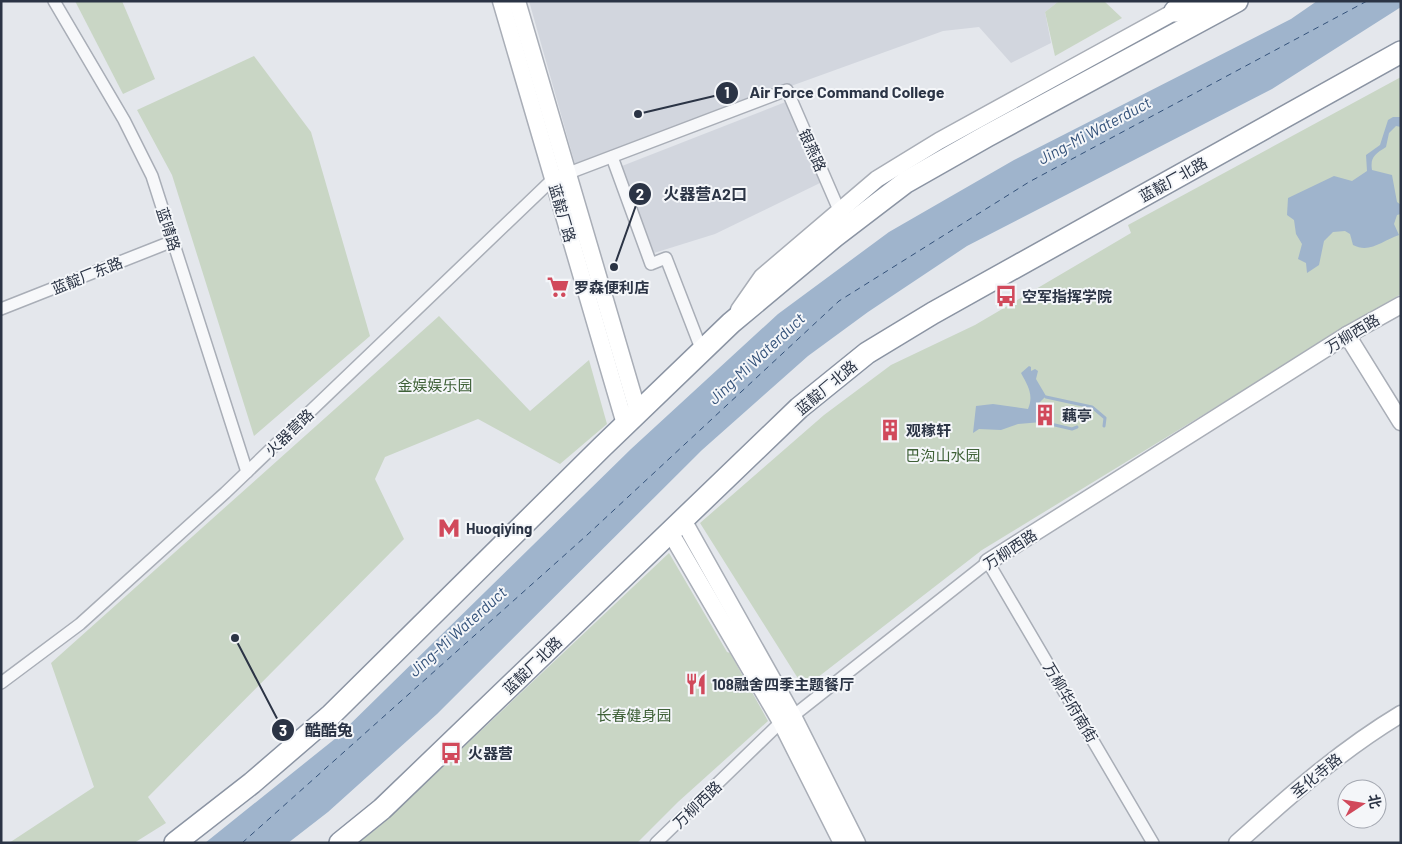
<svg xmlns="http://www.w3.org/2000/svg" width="1402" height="844" font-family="Barlow,'Noto Sans SC',sans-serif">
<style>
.built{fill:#d2d6de}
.green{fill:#c9d6c5}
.water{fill:#9fb4cc}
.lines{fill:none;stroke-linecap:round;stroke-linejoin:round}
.stream{stroke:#9fb4cc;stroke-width:3}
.ferry{stroke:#34527a;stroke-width:1;stroke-dasharray:6 5;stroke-linecap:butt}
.street-casing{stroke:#a9aeb7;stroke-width:14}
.secondary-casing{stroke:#a9aeb7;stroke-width:19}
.highway-casing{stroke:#8b94a3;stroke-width:24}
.street{stroke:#f7f8fa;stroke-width:11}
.secondary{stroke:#fff;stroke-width:16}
.highway{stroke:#fff;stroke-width:21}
.labels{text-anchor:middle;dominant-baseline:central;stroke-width:4;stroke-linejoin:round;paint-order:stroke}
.street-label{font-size:15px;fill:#2b3445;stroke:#f4f6f9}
.poi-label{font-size:15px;font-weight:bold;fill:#2b3445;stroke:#f4f6f9;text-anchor:start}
.park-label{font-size:15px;fill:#3f6138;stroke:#f4f6f9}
.water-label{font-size:16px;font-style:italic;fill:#34527a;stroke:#f4f6f9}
.leader{fill:none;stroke:#2b3445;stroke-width:2}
.callout-dot{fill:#2b3445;stroke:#f4f6f9;stroke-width:2}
.mark-label{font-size:15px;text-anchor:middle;font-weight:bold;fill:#fff}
.callout-label{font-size:16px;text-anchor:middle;font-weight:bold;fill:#2b3445;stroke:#f4f6f9;stroke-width:4;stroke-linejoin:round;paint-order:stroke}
</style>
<rect width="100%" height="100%" fill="#e4e7ec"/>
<g class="built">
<path d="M 529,1 L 1059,1 L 1045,12 L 1051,43 L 1011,63 L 979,27 L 943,31 L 575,164 Z"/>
<path d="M 788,101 L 820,183 L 715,234 L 654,253 L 622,166 Z"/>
</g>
<g class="green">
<path d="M 75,1 L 122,1 L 155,79 L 123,94 Z"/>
<path d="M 1059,1 L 1104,1 L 1122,18 L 1055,56 L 1045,12 Z"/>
<path d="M 254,56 L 311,132 L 370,336 L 254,436 L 172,175 L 137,110 Z"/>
<path d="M 1401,77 L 1401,294 L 982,550 L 804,688 L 700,523 L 824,415 L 891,365 L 975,325 L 1131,233 L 1128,225 Z"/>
<path d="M 439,316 L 530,411 L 589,360 L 607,424 L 560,464 L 478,419 L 385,457 L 375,479 L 404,539 L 148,797 L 166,823 L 134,843 L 9,843 L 94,787 L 51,663 Z"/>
<path d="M 669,553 L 727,652 L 730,653 L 768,721 L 678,802 L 637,843 L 358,843 L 380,826 Z"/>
</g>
<g class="water">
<path d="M 1317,1 L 1401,1 L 1401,7 L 1272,89 L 967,246 L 868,312 L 808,356 L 702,450 L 437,714 L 328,812 L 288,843 L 205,843 L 336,738 L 631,449 L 778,314 L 889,232 L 1014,160 L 1291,19 Z"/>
<path d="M 1393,117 L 1401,117 L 1401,127 L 1396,126 L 1389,133 L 1386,147 C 1375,154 1370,157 1372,170 L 1392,175 L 1397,202 L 1401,205 L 1401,214 L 1397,215 L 1394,224 L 1399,235 C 1383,240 1370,254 1353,245 L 1350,234 L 1345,231 L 1333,232 L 1324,241 L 1319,265 L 1307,273 L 1306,263 L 1298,259 L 1302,244 L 1296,234 L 1294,220 L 1287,215 L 1288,198 L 1334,176 L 1352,181 L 1367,171 L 1366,155 L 1380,145 L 1388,120 Z"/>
<path d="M 1029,366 L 1031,367 L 1031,371 L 1035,369 L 1038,371 L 1036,379 L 1046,396 L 1037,405 L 1042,422 L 1018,424 L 1001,430 L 979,429 L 973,433 L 976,406 L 993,404 L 1028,409 C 1034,395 1028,386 1021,373 Z"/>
</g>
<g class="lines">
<g class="stream">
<path d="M 1046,397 L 1092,407 L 1105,418 L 1104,426"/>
<path d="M 1042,422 L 1072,429 L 1077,427"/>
</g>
<path class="ferry" d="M 242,843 L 586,536 L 839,301 L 1029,182 L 1367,1"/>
<g class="street-casing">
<g id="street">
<path d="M 54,1 L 124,120 L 152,176 L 247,472"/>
<path d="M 612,157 L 651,264 L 666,258 L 702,351"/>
<path d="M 1,309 L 173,241"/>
<path d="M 1,683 L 80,624 L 225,493 L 553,179 L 787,90 L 839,210"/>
<path d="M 656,843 L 781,722 L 793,716 L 988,562 L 1153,843"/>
</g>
</g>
<g class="secondary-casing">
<g id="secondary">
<path d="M 501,1 L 625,424"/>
<path d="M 517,1 L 638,412"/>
<path d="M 739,310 L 762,277 L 877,179 L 939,141 L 1185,6"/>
<path d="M 1347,335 L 1401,422"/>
<path d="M 683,520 L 793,716 L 857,843"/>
<path d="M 670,532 L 781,722 L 842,843"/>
<path d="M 988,562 L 1347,335 L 1401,305"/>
<path d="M 1237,843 C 1289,796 1341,750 1401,714"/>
</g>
</g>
<g class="highway-casing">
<g id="highway">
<path d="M 1175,11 L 1205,1"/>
<path d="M 175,843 L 252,783 L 331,715 L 602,447 L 731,323 L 834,237 L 906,182 L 987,136 L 1237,1"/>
<path d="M 340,843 L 382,809 L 799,408 L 867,353 L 933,313 L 1401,52"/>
</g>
</g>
<use href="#street" class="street"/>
<use href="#secondary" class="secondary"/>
<use href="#highway" class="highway"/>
</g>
<defs>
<g id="supermarket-bare" transform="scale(1.725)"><path d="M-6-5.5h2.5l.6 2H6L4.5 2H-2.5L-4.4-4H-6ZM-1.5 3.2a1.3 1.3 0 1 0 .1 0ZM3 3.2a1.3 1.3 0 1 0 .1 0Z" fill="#d1495b" stroke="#f4f6f9" stroke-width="2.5" paint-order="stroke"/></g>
<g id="bus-bare" transform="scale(1.725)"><path d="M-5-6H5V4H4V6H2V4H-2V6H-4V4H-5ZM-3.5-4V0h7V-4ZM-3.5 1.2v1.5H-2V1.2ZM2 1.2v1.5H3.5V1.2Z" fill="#d1495b" stroke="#f4f6f9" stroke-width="2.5" paint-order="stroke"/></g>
<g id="building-bare" transform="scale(1.725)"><path d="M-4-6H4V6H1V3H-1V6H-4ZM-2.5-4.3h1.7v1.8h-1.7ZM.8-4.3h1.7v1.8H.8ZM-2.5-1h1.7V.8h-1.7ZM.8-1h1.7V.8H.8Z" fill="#d1495b" stroke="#f4f6f9" stroke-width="2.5" paint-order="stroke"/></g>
<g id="metro-bare" transform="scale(1.725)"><path d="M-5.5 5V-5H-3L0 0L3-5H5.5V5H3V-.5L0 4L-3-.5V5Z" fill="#d1495b" stroke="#f4f6f9" stroke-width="2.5" paint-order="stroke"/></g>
<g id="restaurant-bare" transform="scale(1.725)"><path d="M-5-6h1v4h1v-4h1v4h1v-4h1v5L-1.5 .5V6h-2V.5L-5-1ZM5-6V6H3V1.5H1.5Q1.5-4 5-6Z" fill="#d1495b" stroke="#f4f6f9" stroke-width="2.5" paint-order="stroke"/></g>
</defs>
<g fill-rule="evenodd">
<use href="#supermarket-bare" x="558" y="287"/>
<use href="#bus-bare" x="1006" y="296"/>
<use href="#building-bare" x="1045" y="415"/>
<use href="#building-bare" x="890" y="430"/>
<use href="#metro-bare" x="449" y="528"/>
<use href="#restaurant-bare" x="696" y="684"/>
<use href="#bus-bare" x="451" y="753"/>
</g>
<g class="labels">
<g class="street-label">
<text transform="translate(813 150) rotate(66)">银燕路</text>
<text transform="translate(1173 179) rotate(-29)">蓝靛厂北路</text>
<text transform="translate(563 213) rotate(74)">蓝靛厂路</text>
<text transform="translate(169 229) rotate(72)">蓝晴路</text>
<text transform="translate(87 275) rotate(-22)">蓝靛厂东路</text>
<text transform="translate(1352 333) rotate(-31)">万柳西路</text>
<text transform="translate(826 387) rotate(-40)">蓝靛厂北路</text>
<text transform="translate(289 432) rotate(-44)">火器营路</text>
<text transform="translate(1010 549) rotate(-33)">万柳西路</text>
<text transform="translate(532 665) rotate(-44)">蓝靛厂北路</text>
<text transform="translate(1071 702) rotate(59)">万柳华府南街</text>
<text transform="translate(1316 775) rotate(-39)">圣化寺路</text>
<text transform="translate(697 804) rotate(-44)">万柳西路</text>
</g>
<g class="poi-label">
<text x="574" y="287">罗森便利店</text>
<text x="1022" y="296">空军指挥学院</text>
<text x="1062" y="415">藕亭</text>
<text x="906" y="430">观稼轩</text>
<text x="466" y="528">Huoqiying</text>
<text x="712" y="684">108融舍四季主题餐厅</text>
<text x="468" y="753">火器营</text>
</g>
<g class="park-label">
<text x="435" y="385">金娱娱乐园</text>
<text x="943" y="455">巴沟山水园</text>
<text x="634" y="715">长春健身园</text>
</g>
<g class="water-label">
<text transform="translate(1094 130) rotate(-28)">Jing-Mi Waterduct</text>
<text transform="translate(756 358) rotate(-43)">Jing-Mi Waterduct</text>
<text transform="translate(457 631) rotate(-42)">Jing-Mi Waterduct</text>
</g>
</g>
<path class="leader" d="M638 114L727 93M614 267L640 194M235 638L283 730"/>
<g class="callout-dot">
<circle cx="638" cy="114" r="5"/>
<circle cx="614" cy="267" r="5"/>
<circle cx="235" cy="638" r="5"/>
<circle cx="727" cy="93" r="12"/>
<circle cx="640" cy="194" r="12"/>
<circle cx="283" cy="730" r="12"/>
</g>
<g class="mark-label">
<text x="727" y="98">1</text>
<text x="640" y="200">2</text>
<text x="283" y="736">3</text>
</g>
<g class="callout-label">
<text x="847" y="98">Air Force Command College</text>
<text x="705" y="200">火器营A2口</text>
<text x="329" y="736">酷酷兔</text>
</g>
<rect width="1402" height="844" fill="none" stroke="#2b3445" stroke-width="5"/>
<g transform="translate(1362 804) rotate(78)"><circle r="24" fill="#f4f6f9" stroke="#a4a8b1"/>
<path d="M0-4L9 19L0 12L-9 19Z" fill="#d1495b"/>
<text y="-8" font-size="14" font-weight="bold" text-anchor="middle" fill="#2b3445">北</text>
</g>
</svg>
